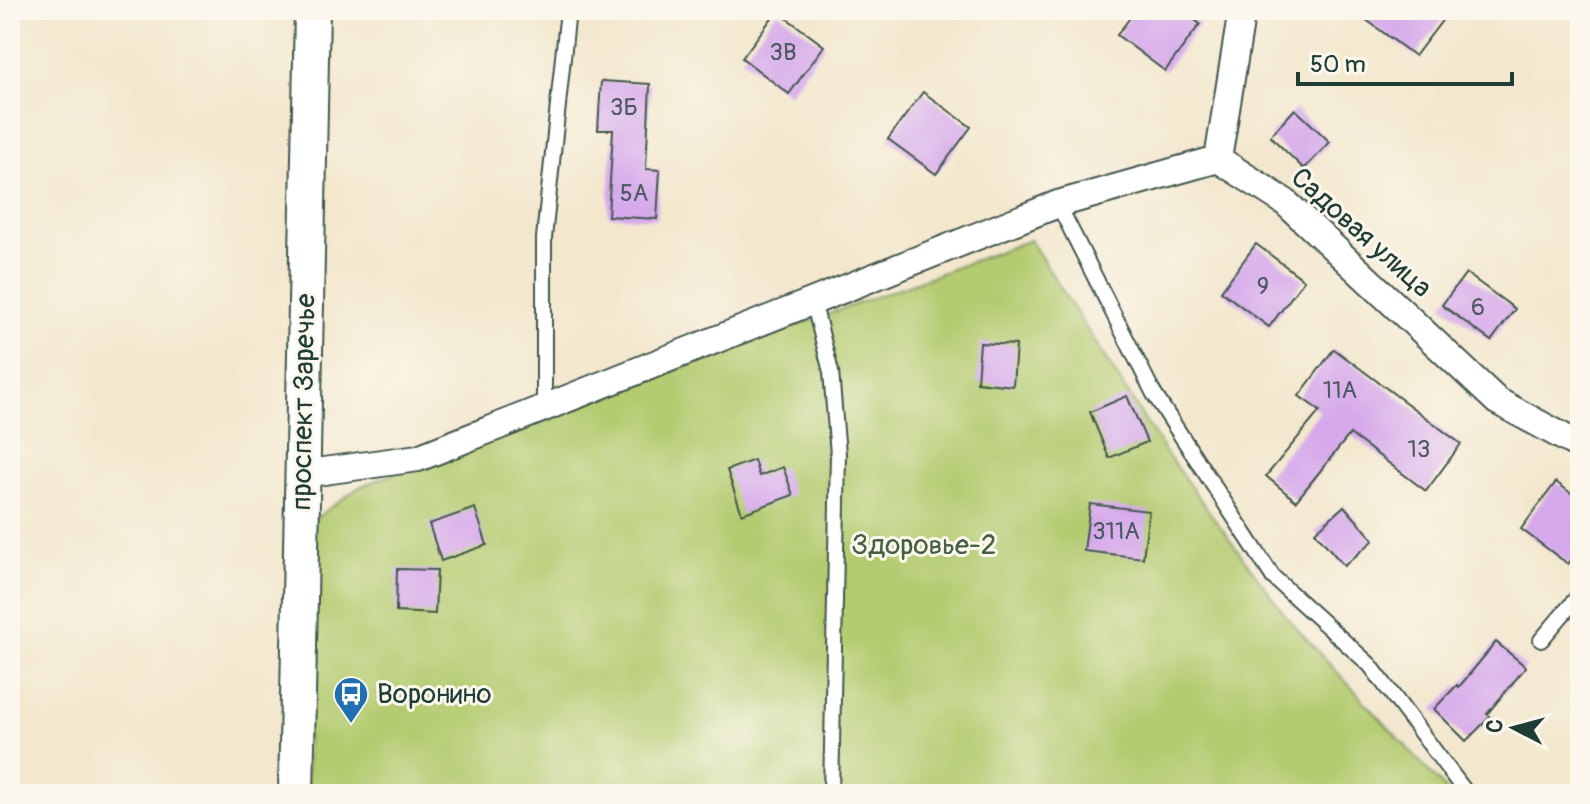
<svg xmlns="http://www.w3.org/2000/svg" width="1590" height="804" font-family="Pangolin,sans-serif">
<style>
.green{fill:#b4cb70;stroke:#6a8452;stroke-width:2}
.building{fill:#d5a8eb}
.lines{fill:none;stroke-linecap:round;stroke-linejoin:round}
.service-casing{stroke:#3f564b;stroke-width:18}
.minor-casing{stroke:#3f564b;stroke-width:30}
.tertiary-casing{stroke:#3f564b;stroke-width:38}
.service{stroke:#fff;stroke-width:14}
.minor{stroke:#fff;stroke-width:26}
.tertiary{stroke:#fff;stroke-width:34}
.labels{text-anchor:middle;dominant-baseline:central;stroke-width:6;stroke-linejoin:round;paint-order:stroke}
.number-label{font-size:24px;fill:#4c5862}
.street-label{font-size:28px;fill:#1f3d34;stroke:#fbf7ec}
.park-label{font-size:28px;fill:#446043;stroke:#fbf7ec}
.poi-label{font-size:28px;fill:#1f3d34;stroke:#fbf7ec;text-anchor:start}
</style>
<rect width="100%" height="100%" fill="#fbf7ec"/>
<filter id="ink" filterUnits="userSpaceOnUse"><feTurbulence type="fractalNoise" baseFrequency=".0125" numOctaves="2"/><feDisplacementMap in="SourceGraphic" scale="16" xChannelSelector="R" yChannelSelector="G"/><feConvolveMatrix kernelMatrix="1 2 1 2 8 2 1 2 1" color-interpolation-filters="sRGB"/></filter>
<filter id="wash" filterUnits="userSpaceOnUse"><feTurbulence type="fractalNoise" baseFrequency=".006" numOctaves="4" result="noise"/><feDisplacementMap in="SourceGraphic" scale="32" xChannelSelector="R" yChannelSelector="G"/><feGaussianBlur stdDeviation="1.8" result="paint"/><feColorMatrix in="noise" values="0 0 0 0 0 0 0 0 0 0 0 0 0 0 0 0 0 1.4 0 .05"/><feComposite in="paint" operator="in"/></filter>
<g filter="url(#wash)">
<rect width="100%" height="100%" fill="#f3e7cd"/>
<path class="green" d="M 1030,240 L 1166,453 L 1290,621 L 1450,794 L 307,794 L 307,524 L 361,486 Z"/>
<g id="blocks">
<g class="building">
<path d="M 1136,10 L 1182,10 L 1200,24 L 1165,71 L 1117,35 Z"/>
<path d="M 1353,10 L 1450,10 L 1415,56 Z"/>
<path d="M 777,11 L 824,46 L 789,94 L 742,58 Z"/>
<path d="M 601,81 L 650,84 L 646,169 L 660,170 L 657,219 L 608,216 L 613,130 L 598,130 Z"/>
<path d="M 923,92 L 971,127 L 936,174 L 888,139 Z"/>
<path d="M 1295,109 L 1330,142 L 1304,169 L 1270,136 Z"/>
<path d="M 1256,244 L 1304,280 L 1269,327 L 1221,291 Z"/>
<path d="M 1466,273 L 1515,309 L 1491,341 L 1442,305 Z"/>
<path d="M 980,343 L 1016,345 L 1013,386 L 977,382 Z"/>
<path d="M 1334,349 L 1461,444 L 1426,491 L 1350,434 L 1296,501 L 1266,476 L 1320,411 L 1299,396 Z"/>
<path d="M 1127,396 L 1147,442 L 1109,458 L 1090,412 Z"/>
<path d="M 754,460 L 759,476 L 783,467 L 793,495 L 742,514 L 727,470 Z"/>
<path d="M 1556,482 L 1580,500 L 1580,548 L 1568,564 L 1521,529 Z"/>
<path d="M 1090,504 L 1149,511 L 1143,558 L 1084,551 Z"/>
<path d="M 1344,506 L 1374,540 L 1344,566 L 1315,532 Z"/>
<path d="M 475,508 L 487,545 L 441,561 L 429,524 Z"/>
<path d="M 397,569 L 437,570 L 435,614 L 396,612 Z"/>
<path d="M 1496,642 L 1526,667 L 1487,714 L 1490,717 L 1466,741 L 1434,709 L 1457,685 L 1459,687 Z"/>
</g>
</g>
</g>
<g filter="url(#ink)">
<use href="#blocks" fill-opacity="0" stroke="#3f564b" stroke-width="2"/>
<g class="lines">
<g class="service-casing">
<g id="service">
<path d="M 1058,204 L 1154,394 L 1273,577 L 1370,665 L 1467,794"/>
<path d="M 813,301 L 831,372 L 838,454 L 831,794"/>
<path d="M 544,408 L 544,238 L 568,10"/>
<path d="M 1541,640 L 1580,594"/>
</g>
</g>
<g class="minor-casing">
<g id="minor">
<path d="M 1242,10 L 1218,159 L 1285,202 L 1497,401 L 1580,446"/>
<path d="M 302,474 L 418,458 L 1058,204 L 1218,159"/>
</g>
</g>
<g class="tertiary-casing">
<path id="tertiary" d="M 296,794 L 312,10"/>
</g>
<use href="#service" class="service"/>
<use href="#minor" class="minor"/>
<use href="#tertiary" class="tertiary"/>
</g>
</g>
<defs>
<g id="bus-pin" transform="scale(1.8)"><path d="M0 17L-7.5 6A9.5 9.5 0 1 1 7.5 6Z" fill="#1f6fb2" stroke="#fbf7ec"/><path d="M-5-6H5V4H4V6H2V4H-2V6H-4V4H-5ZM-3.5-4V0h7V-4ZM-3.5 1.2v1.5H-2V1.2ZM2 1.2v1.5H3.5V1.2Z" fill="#fff"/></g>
</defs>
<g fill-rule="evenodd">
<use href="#bus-pin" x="351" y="694"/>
</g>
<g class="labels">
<g class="number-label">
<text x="783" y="52">3В</text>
<text x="624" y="107">3Б</text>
<text x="634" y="193">5А</text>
<text x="1263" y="286">9</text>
<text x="1478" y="307">6</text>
<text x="1340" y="390">11А</text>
<text x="1419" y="449">13</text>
<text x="1116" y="531">311А</text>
</g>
<g class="street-label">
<text transform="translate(1361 233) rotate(42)">Садовая улица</text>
<text transform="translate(304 402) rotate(-89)">проспект Заречье</text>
</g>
<g class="park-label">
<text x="924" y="545">Здоровье-2</text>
</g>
<g class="poi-label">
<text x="377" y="694">Воронино</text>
</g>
</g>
<rect width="1590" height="804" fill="none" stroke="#fbf7ec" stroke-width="40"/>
<g transform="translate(1514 728) rotate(276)" stroke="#fbf7ec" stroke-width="6" paint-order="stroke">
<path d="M0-6L14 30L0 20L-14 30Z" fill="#1f3d34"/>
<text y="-12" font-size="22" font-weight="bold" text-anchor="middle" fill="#1f3d34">С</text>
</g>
<path d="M1298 72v12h214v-12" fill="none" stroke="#1f3d34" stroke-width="4"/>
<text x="1310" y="72" font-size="24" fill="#1f3d34" stroke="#fbf7ec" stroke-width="6" paint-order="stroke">50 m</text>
</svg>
